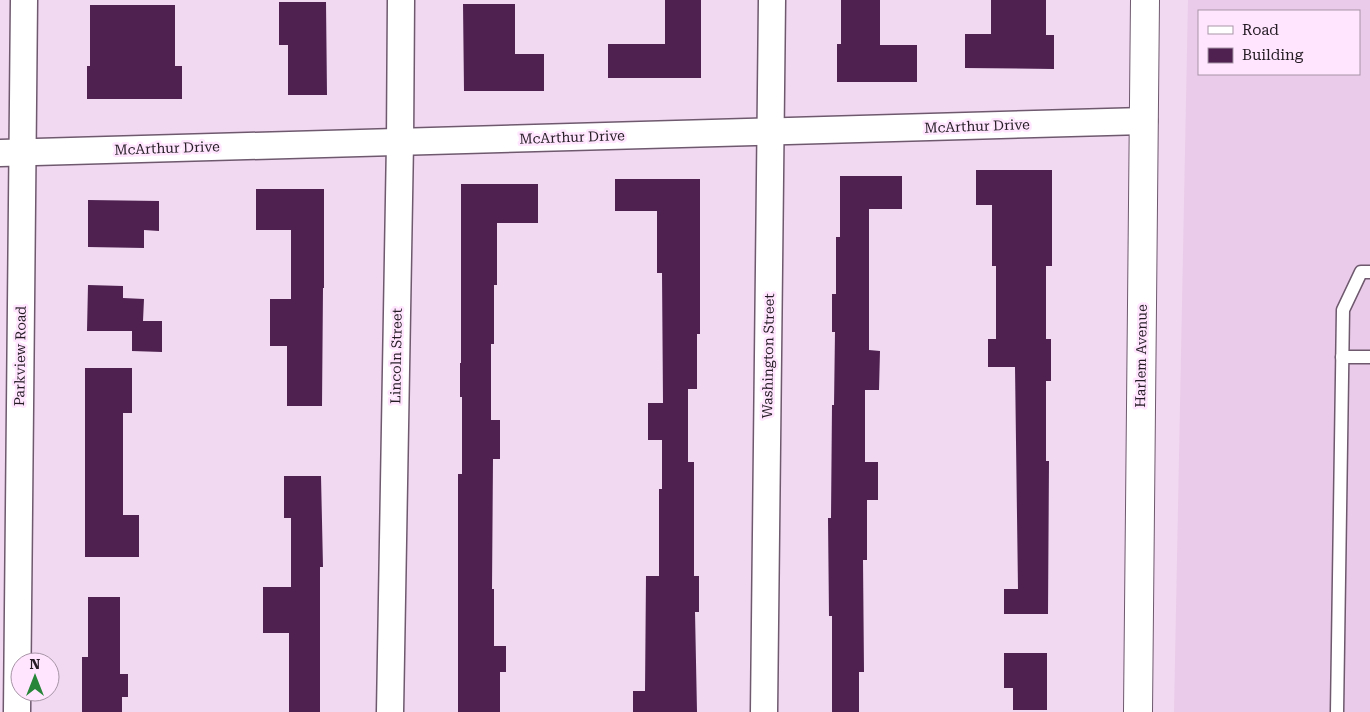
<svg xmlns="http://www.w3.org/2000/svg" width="1370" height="712" font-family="'Roboto Serif',serif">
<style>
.built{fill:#eacbe9;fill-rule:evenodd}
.building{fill:#4e2150}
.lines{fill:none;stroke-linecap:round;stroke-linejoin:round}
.service-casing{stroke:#6e596e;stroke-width:15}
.minor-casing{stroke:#6e596e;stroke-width:29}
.secondary-casing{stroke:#6e596e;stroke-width:30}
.service{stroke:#fff;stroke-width:12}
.minor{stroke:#fff;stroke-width:26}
.secondary{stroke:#fff;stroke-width:28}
.labels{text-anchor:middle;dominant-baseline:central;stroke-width:5;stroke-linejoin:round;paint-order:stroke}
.street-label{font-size:14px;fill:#241b24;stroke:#ffe6fe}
</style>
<rect width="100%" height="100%" fill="#f1d9f1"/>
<path class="built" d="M 1188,0 L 1370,0 L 1370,712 L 1174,712 ZM 1199,11 L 1359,11 L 1359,74 L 1199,74 Z"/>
<g class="building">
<path d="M 665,0 L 701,0 L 701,78 L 608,78 L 608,44 L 665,44 Z"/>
<path d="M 841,0 L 880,0 L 880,45 L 917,45 L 917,82 L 837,82 L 837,44 L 841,44 Z"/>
<path d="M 991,0 L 1046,0 L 1046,35 L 1054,35 L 1054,69 L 965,68 L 965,34 L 991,34 Z"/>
<path d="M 279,2 L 326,2 L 327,95 L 288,95 L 288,45 L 279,45 Z"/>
<path d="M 463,4 L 515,4 L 515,54 L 544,54 L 544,91 L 464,91 Z"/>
<path d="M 90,5 L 175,5 L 175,66 L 182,66 L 182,99 L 87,99 L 87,66 L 90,66 Z"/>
<path d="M 976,170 L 1052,170 L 1052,266 L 1046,266 L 1046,339 L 1051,339 L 1051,381 L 1046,381 L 1046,461 L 1049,461 L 1048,614 L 1004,614 L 1004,589 L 1018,589 L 1015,367 L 988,367 L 988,339 L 996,339 L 996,266 L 992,266 L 992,205 L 976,205 Z"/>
<path d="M 840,176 L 902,176 L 902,209 L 869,209 L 869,350 L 880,351 L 879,390 L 865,390 L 865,462 L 878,462 L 878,500 L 867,500 L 867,560 L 863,560 L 864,672 L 859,672 L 859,712 L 832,712 L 832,616 L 829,616 L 828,518 L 831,518 L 832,405 L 834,405 L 835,332 L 832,332 L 832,294 L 836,294 L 836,237 L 840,237 Z"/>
<path d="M 615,179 L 700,179 L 700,334 L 697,334 L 697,389 L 688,389 L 688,462 L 694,462 L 694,576 L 699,576 L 699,612 L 695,612 L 697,712 L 633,712 L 633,691 L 645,691 L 646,576 L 659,576 L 659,489 L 662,489 L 662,440 L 648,440 L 648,403 L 663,403 L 662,273 L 657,273 L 657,211 L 615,211 Z"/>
<path d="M 461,184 L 538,184 L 538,223 L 497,223 L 497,285 L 494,285 L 494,344 L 491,344 L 491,420 L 500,420 L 500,459 L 493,459 L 492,589 L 494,589 L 494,646 L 506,646 L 506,672 L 500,672 L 500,712 L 458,712 L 458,474 L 462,474 L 462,397 L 460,397 L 460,363 L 461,363 Z"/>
<path d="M 256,189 L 324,189 L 324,288 L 323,288 L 322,406 L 287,406 L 287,346 L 270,346 L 270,299 L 291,299 L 291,230 L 256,230 Z"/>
<path d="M 88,200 L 159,201 L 159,231 L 144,230 L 144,248 L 88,247 Z"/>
<path d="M 88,285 L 123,286 L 123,298 L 144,299 L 143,321 L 162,321 L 162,352 L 132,351 L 132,331 L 87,331 Z"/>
<path d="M 85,368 L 132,368 L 132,413 L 123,413 L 123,515 L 139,515 L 139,557 L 85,557 Z"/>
<path d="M 284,476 L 321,476 L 323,567 L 320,567 L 320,712 L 289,712 L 289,633 L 263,633 L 263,587 L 291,587 L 291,518 L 284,518 Z"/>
<path d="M 88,597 L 120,597 L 120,674 L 128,674 L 128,697 L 122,697 L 122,712 L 82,712 L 82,657 L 88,657 Z"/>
<path d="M 1004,653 L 1047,653 L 1047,710 L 1013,710 L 1013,688 L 1004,688 Z"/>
</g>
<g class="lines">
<g class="service-casing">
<g id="service">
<path d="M 1342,357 L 1370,357"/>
<path d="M 1337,712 L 1343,310 L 1361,272 L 1370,272"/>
</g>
</g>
<g class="minor-casing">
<g id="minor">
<path d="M 0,153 L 1144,121"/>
<path d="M 17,712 L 24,0"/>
<path d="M 390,712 L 400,142 L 401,0"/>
<path d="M 764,712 L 772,0"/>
</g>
</g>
<g class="secondary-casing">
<path id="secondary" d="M 1138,712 L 1145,0"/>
</g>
<use href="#service" class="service"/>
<use href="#minor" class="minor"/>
<use href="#secondary" class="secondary"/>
</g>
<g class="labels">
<g class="street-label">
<text transform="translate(977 126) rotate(-2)">McArthur Drive</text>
<text transform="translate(572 137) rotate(-2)">McArthur Drive</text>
<text transform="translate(167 148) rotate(-2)">McArthur Drive</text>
<text transform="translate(20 356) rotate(-89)">Parkview Road</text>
<text transform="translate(396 356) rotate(-89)">Lincoln Street</text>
<text transform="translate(768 356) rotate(-89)">Washington Street</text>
<text transform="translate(1141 356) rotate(-89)">Harlem Avenue</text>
</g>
</g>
<rect x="1198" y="10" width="162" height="65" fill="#ffe6fe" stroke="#a795a7"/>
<rect x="1208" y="26" width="25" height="8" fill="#ffffff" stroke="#a795a7"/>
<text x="1242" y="35" font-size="15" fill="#241b24">Road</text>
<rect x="1208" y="48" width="25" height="15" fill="#4e2150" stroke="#a795a7"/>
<text x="1242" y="60" font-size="15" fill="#241b24">Building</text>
<g transform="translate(35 677)"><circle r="24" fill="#ffe6fe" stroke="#a795a7"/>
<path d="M0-4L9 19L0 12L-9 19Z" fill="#268538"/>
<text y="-8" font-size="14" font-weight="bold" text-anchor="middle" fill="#241b24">N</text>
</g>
</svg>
